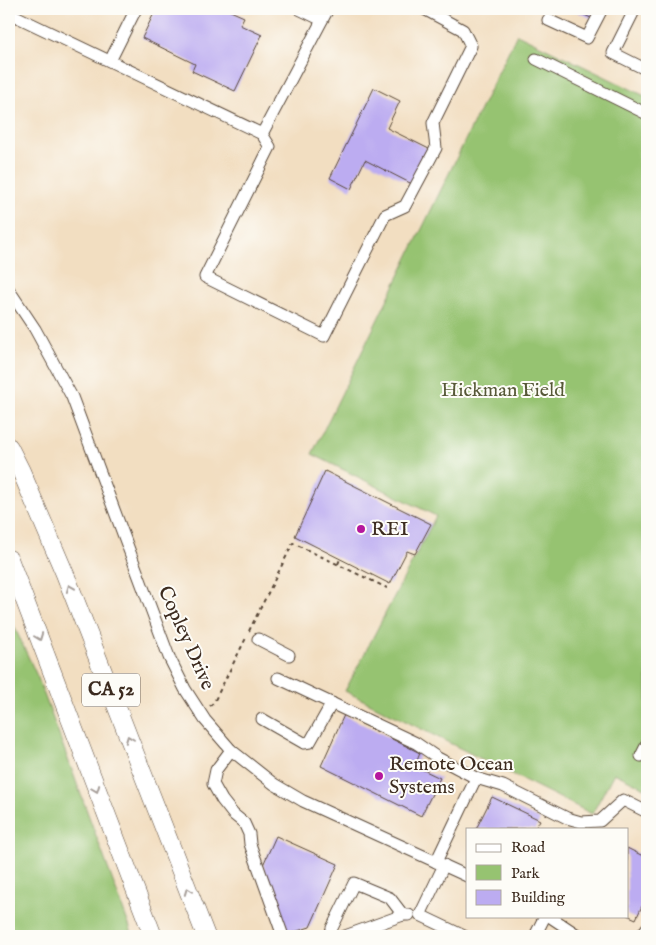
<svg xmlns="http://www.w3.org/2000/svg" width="656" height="945" font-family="'IM FELL English',serif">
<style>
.green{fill:#96c371;stroke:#687648}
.building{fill:#bcacf1}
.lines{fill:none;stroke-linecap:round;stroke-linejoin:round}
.minor-casing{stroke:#564536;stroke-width:13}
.highway-casing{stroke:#564536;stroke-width:19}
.path{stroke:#564536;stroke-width:2;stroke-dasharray:4 4;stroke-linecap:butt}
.minor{stroke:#fff;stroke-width:11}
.highway{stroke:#fff;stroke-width:18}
.oneway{stroke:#a79f9a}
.poi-dot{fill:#b5179e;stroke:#fdfcf7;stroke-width:2}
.labels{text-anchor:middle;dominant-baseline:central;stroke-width:4;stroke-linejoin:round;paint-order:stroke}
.shield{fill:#fdfcf7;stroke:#75695f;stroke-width:1}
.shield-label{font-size:19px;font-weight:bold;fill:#3b2a1e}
.park-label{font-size:20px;fill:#565837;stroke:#fdfcf7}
.poi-label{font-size:20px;fill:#3b2a1e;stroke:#fdfcf7;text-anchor:start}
.street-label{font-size:20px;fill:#3b2a1e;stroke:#fdfcf7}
</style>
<rect width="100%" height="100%" fill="#fdfcf7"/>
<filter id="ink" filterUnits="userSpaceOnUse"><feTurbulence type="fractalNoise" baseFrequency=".02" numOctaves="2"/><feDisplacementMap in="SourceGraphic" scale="10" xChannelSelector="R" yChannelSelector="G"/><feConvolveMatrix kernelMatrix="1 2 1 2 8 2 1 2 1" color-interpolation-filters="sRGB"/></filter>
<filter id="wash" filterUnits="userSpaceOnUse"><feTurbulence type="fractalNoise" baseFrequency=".0096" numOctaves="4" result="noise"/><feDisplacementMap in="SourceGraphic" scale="20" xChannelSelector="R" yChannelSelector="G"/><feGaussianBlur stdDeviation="1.12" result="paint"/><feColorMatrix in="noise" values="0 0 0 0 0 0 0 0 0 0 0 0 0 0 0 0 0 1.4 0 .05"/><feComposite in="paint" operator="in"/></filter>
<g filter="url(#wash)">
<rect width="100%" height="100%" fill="#f2dec1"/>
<g class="green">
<path d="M 517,34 L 647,97 L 647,789 L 614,773 L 592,814 L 345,691 L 436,516 L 312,454 Z"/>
<path d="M 9,615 L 38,678 L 133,936 L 9,936 Z"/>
</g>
<g id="blocks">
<g class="building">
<path d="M 156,9 L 171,9 L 174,10 L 174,9 L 226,9 L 244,17 L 240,25 L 262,35 L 235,91 L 192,71 L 195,64 L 142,38 Z"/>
<path d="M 571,9 L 596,9 L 591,18 Z"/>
<path d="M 374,88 L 400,101 L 387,128 L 429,149 L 412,184 L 365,160 L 351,189 L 330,178 Z"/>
<path d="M 325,471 L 431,524 L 415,554 L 407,551 L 390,584 L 295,536 Z"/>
<path d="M 344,715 L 420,753 L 415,766 L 440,778 L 421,816 L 321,766 Z"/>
<path d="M 492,797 L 540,820 L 535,829 L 476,829 Z"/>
<path d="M 276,836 L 338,864 L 310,927 L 285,935 L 263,865 Z"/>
<path d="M 627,848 L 647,858 L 647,904 L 646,908 L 642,906 L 636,919 L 627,915 Z"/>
</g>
</g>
</g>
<g filter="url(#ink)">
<use href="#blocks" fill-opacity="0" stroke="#564536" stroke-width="1"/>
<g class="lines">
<g class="minor-casing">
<g id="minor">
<path d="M 299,9 L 322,20"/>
<path d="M 635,9 L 613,53 L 647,70"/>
<path d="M 9,13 L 262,134 L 328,9"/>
<path d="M 548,20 L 587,38 L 602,9"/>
<path d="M 536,59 L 647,114"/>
<path d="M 110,61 L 136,9"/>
<path d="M 262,134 L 270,147 L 205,277 L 324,336 L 385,215 L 405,206 L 436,148 L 433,123 L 471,46 L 463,30 L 424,9"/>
<path d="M 9,290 L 35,329 L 72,397 L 169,657 L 185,689 L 205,720 L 231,750 L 274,784 L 303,801 L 467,876"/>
<path d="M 258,639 L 289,655"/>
<path d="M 278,678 L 416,743 L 438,758 L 476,778 L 503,786 L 567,818 L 581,822 L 600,821 L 623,800 L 647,812"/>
<path d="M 262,719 L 304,743 L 310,742 L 332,703"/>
<path d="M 231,750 L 216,770 L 213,784 L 222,800 L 233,814 L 244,823 L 249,834 L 250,844 L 283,936"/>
<path d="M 641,756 L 647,744"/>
<path d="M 436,862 L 476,778"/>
<path d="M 444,865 L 420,915 L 464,936"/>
<path d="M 549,916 L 579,936"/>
<path d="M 330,936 L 332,928 L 354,883 L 390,898 L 403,915"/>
<path d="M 345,936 L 403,915 L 409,915"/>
<path d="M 535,936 L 545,916"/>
<path d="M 641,936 L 647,928"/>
</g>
</g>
<g class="highway-casing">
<g id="highway">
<path d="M 9,447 L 21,471 L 65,574 L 206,936"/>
<path d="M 9,559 L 153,936"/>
</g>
</g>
<g class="path">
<path d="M 338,564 L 340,559"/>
<path d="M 249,631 L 293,543 L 387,588"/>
<path d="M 210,706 L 214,702 L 246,638"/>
</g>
<use href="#minor" class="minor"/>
<use href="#highway" class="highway"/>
</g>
<defs><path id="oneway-chevron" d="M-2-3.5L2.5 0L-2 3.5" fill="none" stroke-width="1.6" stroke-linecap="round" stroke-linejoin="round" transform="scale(1.25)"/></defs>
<g class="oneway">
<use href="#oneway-chevron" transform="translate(70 588) rotate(-112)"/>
<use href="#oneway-chevron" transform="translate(39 637) rotate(69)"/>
<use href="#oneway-chevron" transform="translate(129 739) rotate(-111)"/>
<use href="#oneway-chevron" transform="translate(96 789) rotate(69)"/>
<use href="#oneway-chevron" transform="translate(188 891) rotate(-111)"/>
</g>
</g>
<g class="poi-dot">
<circle cx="361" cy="529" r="5"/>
<circle cx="379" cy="776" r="5"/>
</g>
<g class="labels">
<rect class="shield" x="82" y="673.5" width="58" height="33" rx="4"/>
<g class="shield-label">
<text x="111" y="690">CA 52</text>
</g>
<g class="park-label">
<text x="503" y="390">Hickman Field</text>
</g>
<g class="poi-label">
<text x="371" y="529">REI</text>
<text x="389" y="764">Remote Ocean<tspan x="389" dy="23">Systems</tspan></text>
</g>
<g class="street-label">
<text transform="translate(186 638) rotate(66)">Copley Drive</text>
</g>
</g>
<rect width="656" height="945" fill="none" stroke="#fdfcf7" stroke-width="30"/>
<rect x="466" y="828" width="162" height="90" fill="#fdfcf7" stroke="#afa8a0"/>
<rect x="476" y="844" width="25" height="8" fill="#ffffff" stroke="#afa8a0"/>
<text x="511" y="852" font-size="15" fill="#3b2a1e">Road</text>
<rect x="476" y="865" width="25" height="15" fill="#96c371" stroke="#afa8a0"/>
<text x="511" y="878" font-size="15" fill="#3b2a1e">Park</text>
<rect x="476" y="890" width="25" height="15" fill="#bcacf1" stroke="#afa8a0"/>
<text x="511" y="902" font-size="15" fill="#3b2a1e">Building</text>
</svg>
